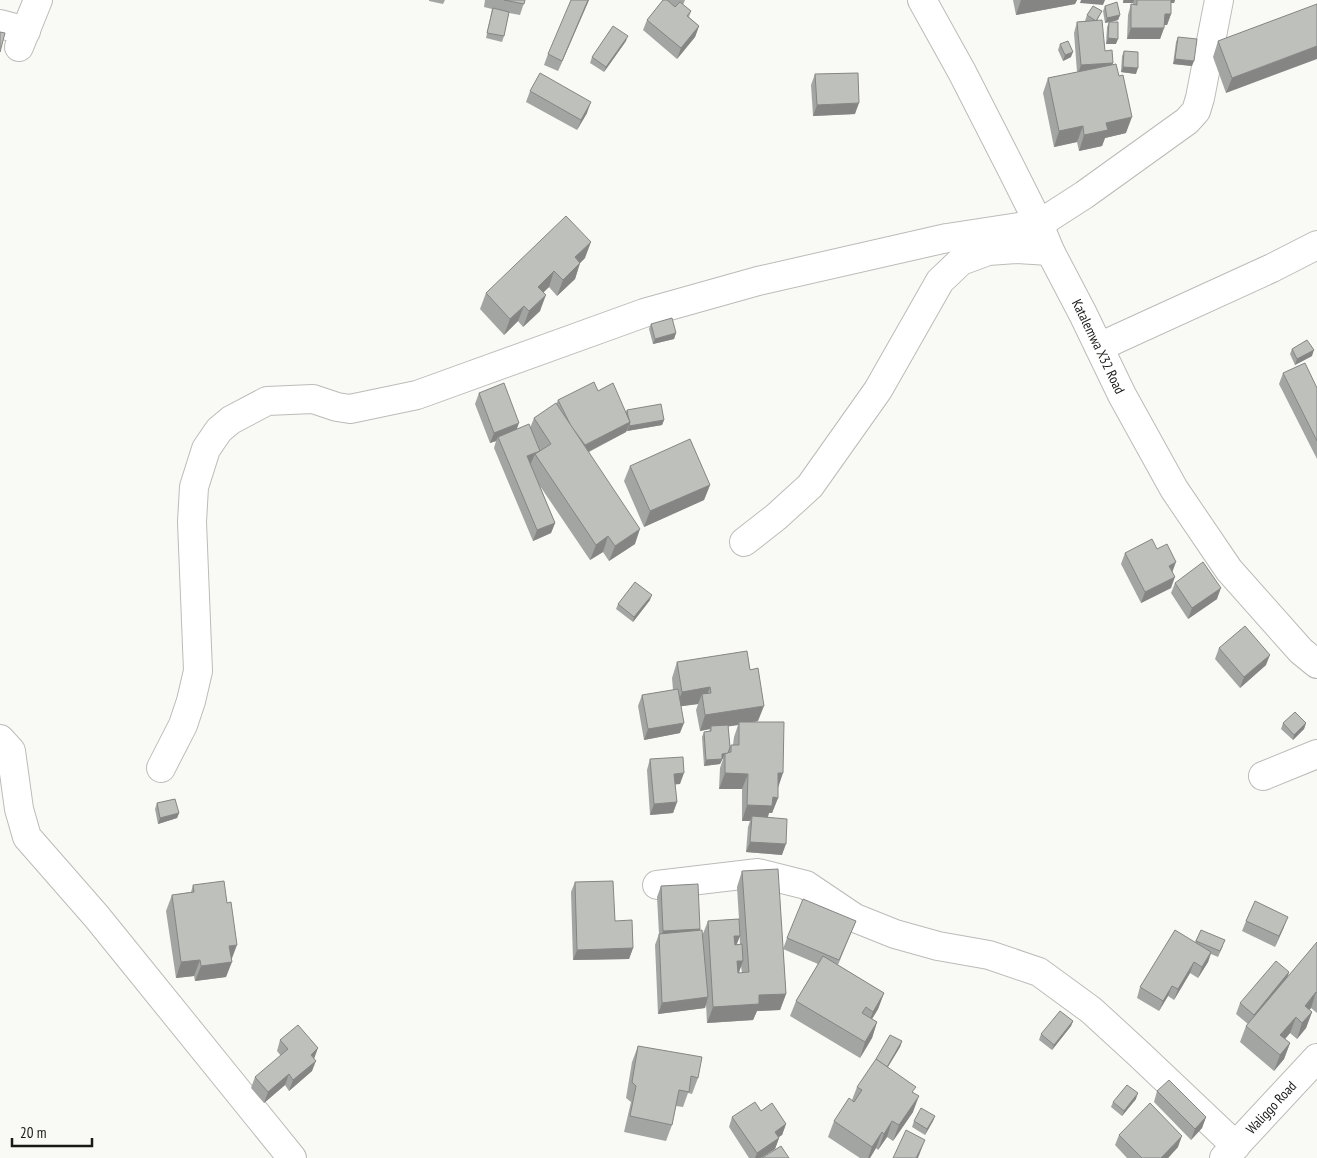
<svg xmlns="http://www.w3.org/2000/svg" width="1317" height="1158" font-family="'PT Sans Narrow',sans-serif">
<style>
.lines{fill:none;stroke-linecap:round;stroke-linejoin:round}
.minor-casing{stroke:#bbbcb8;stroke-width:30}
.minor{stroke:#fff;stroke-width:28}
.wall{fill:#a3a5a2;fill-rule:evenodd}
.shaded-wall{fill:#858684}
.building{fill:#bec0bc;stroke:#858684}
.labels{text-anchor:middle;dominant-baseline:central;stroke-width:4;stroke-linejoin:round;paint-order:stroke}
.street-label{font-size:14px;fill:#181917;stroke:#f9faf6}
</style>
<rect width="100%" height="100%" fill="#f9faf6"/>
<g class="lines">
<g class="minor-casing">
<g id="minor">
<path id="s1" d="M 922,0 L 962,72 L 1013,172 L 1039,224 L 1050,251 L 1083,314 L 1122,395 L 1174,489 L 1229,570 L 1301,651 L 1317,664"/>
<path d="M 0,24 L 26,31"/>
<path d="M 19,47 L 38,0"/>
<path d="M 1099,347 L 1272,268 L 1317,245"/>
<path d="M 744,542 L 776,517 L 810,486 L 878,390 L 940,281 L 961,261 L 988,251 L 1016,249 L 1050,251"/>
<path d="M 0,739 L 11,751 L 19,809 L 27,837 L 97,917 L 292,1158"/>
<path d="M 161,768 L 183,725 L 191,701 L 198,671 L 192,522 L 194,487 L 206,449 L 219,430 L 231,420 L 267,401 L 313,399 L 337,407 L 350,409 L 417,395 L 644,313 L 758,281 L 947,238 L 1039,224 L 1084,195 L 1187,121 L 1196,111 L 1200,98 L 1219,0"/>
<path d="M 1263,776 L 1317,754"/>
<path d="M 657,885 L 758,873 L 806,885 L 855,918 L 895,934 L 938,946 L 989,955 L 1039,972 L 1091,1010 L 1139,1054 L 1236,1146"/>
<path id="s2" d="M 1224,1158 L 1317,1058"/>
</g>
</g>
<use href="#minor" class="minor"/>
</g>
<g class="wall">
<path d="M 429,0 L 445,0 L 443,4 L 429,1 Z"/>
<path d="M 485,0 L 525,0 L 520,15 L 509,13 L 504,36 L 502,42 L 486,38 L 492,9 L 484,7 Z"/>
<path d="M 589,0 L 558,71 L 544,65 L 548,54 Z"/>
<path d="M 662,0 L 685,0 L 683,5 L 691,11 L 689,17 L 699,26 L 695,37 L 677,59 L 643,30 L 647,20 L 663,0 Z"/>
<path d="M 1013,0 L 1077,0 L 1075,4 L 1016,15 Z"/>
<path d="M 1123,0 L 1175,0 L 1174,3 L 1171,3 L 1171,14 L 1167,25 L 1164,25 L 1164,28 L 1160,39 L 1127,39 L 1128,15 L 1131,4 L 1133,5 L 1133,3 L 1123,3 Z"/>
<path d="M 1317,5 L 1226,93 L 1213,57 L 1218,41 Z"/>
<path d="M 1105,6 L 1120,15 L 1118,20 L 1111,22 L 1116,44 L 1106,44 L 1107,27 L 1109,22 L 1105,23 L 1103,11 Z"/>
<path d="M 1102,11 L 1097,21 L 1105,51 L 1113,63 L 1112,64 L 1126,133 L 1105,138 L 1102,146 L 1079,151 L 1077,142 L 1054,147 L 1043,93 L 1048,78 L 1077,72 L 1074,33 L 1077,22 L 1086,21 L 1085,21 L 1087,15 Z"/>
<path d="M 1178,37 L 1192,66 L 1173,64 L 1176,42 Z"/>
<path d="M 626,41 L 604,72 L 590,63 L 592,57 Z"/>
<path d="M 1060,44 L 1071,57 L 1063,61 L 1058,50 Z"/>
<path d="M 1124,51 L 1136,74 L 1121,72 L 1122,56 Z"/>
<path d="M 815,74 L 855,114 L 813,116 L 811,85 Z"/>
<path d="M 530,91 L 587,113 L 577,130 L 526,102 Z"/>
<path d="M 585,258 L 580,263 L 575,279 L 557,296 L 549,287 L 543,292 L 540,311 L 523,327 L 518,321 L 504,335 L 480,309 L 486,293 Z"/>
<path d="M 651,324 L 676,333 L 674,339 L 653,344 L 649,329 Z"/>
<path d="M 1292,349 L 1312,356 L 1295,365 L 1290,354 Z"/>
<path d="M 1283,373 L 1317,388 L 1317,459 L 1279,384 Z"/>
<path d="M 598,391 L 626,412 L 627,410 L 664,420 L 662,425 L 627,431 L 627,430 L 626,432 L 589,452 L 635,544 L 609,561 L 603,552 L 590,560 L 540,486 L 555,523 L 551,533 L 533,541 L 494,448 L 496,441 L 490,443 L 475,404 L 479,393 L 517,429 L 530,428 L 534,418 L 556,404 L 558,400 Z"/>
<path d="M 630,466 L 710,485 L 704,500 L 644,527 L 624,481 Z"/>
<path d="M 1125,553 L 1172,572 L 1171,588 L 1141,603 L 1121,564 Z"/>
<path d="M 1175,583 L 1217,599 L 1188,619 L 1171,593 Z"/>
<path d="M 650,600 L 633,622 L 616,609 L 618,604 Z"/>
<path d="M 1219,648 L 1266,665 L 1240,688 L 1215,659 Z"/>
<path d="M 677,662 L 758,721 L 754,722 L 778,788 L 778,798 L 772,813 L 769,813 L 768,817 L 782,855 L 746,852 L 748,827 L 750,821 L 742,821 L 742,789 L 719,789 L 720,768 L 723,759 L 722,759 L 720,764 L 704,766 L 702,737 L 704,732 L 709,731 L 710,729 L 700,731 L 696,710 L 698,704 L 681,706 L 680,733 L 644,740 L 638,706 L 642,695 L 673,690 L 672,678 ZM 738,725 L 734,737 L 733,745 L 731,745 L 730,747 L 728,726 Z"/>
<path d="M 1283,723 L 1306,723 L 1304,729 L 1293,740 L 1281,729 Z"/>
<path d="M 650,759 L 680,784 L 675,784 L 677,802 L 673,813 L 650,815 L 647,770 Z"/>
<path d="M 157,803 L 179,813 L 177,818 L 158,824 L 155,809 Z"/>
<path d="M 742,871 L 783,949 L 787,938 L 856,921 L 838,965 L 884,993 L 878,1009 L 872,1019 L 877,1022 L 872,1038 L 860,1058 L 790,1016 L 796,1001 L 818,964 L 783,949 L 786,994 L 780,1010 L 757,1011 L 753,1020 L 707,1023 L 706,1004 L 705,1008 L 658,1014 L 655,945 L 659,934 L 657,897 L 661,886 L 700,930 L 702,936 L 708,921 L 739,919 L 737,887 ZM 739,921 L 740,944 L 736,945 L 740,936 ZM 741,966 L 742,973 L 739,973 Z"/>
<path d="M 575,882 L 615,921 L 633,948 L 629,959 L 573,960 L 571,892 Z"/>
<path d="M 193,885 L 231,959 L 226,977 L 195,981 L 194,976 L 176,978 L 166,911 L 172,895 L 191,892 Z"/>
<path d="M 1246,921 L 1284,927 L 1275,947 L 1242,931 Z"/>
<path d="M 1201,930 L 1223,946 L 1218,957 L 1211,954 L 1208,962 L 1198,978 L 1190,973 L 1174,1000 L 1168,996 L 1159,1011 L 1137,998 L 1140,987 L 1195,942 Z"/>
<path d="M 1317,942 L 1317,1013 L 1311,1008 L 1309,1010 L 1312,1012 L 1306,1028 L 1297,1039 L 1290,1033 L 1285,1039 L 1290,1043 L 1284,1059 L 1274,1071 L 1240,1042 L 1246,1026 L 1248,1024 L 1236,1014 L 1240,1003 L 1289,972 L 1288,977 Z"/>
<path d="M 1073,1021 L 1071,1026 L 1052,1050 L 1039,1040 L 1041,1034 Z"/>
<path d="M 280,1040 L 314,1059 L 312,1071 L 289,1091 L 285,1085 L 264,1103 L 251,1088 L 255,1077 L 281,1056 L 277,1051 Z"/>
<path d="M 902,1041 L 900,1047 L 888,1067 L 914,1093 L 913,1112 L 893,1141 L 887,1137 L 878,1150 L 876,1148 L 870,1158 L 860,1158 L 828,1137 L 834,1121 L 852,1100 L 857,1087 Z"/>
<path d="M 638,1046 L 698,1078 L 692,1094 L 688,1093 L 683,1107 L 676,1106 L 672,1125 L 666,1141 L 624,1132 L 631,1102 L 626,1098 L 632,1062 Z"/>
<path d="M 1157,1091 L 1206,1117 L 1202,1128 L 1191,1140 L 1154,1102 Z"/>
<path d="M 1136,1099 L 1122,1116 L 1111,1107 L 1113,1102 Z"/>
<path d="M 761,1111 L 786,1124 L 782,1135 L 779,1137 L 779,1138 L 775,1149 L 761,1158 L 749,1158 L 729,1127 L 732,1117 Z"/>
<path d="M 935,1116 L 933,1121 L 925,1135 L 912,1127 L 914,1121 Z"/>
<path d="M 1119,1135 L 1178,1147 L 1168,1158 L 1127,1158 L 1115,1145 Z"/>
</g>
<g class="shaded-wall">
<path d="M 588,0 L 589,0 L 558,71 L 562,61 Z"/>
<path d="M 1021,0 L 1077,0 L 1075,4 L 1016,15 Z"/>
<path d="M 1081,0 L 1105,0 L 1103,5 L 1080,3 Z"/>
<path d="M 1124,0 L 1134,0 L 1133,3 L 1123,3 Z"/>
<path d="M 1168,0 L 1175,0 L 1174,3 L 1167,3 Z"/>
<path d="M 1165,14 L 1171,14 L 1167,25 L 1161,25 Z"/>
<path d="M 1120,15 L 1118,20 L 1105,23 L 1107,18 Z"/>
<path d="M 699,26 L 695,37 L 677,59 L 681,48 Z"/>
<path d="M 1131,28 L 1164,28 L 1160,39 L 1127,39 Z"/>
<path d="M 628,36 L 626,41 L 604,72 L 606,67 Z"/>
<path d="M 1108,38 L 1118,39 L 1116,44 L 1106,44 Z"/>
<path d="M 1317,46 L 1317,59 L 1226,93 L 1232,78 Z"/>
<path d="M 1073,52 L 1071,57 L 1063,61 L 1065,55 Z"/>
<path d="M 1175,59 L 1194,61 L 1192,66 L 1173,64 Z"/>
<path d="M 1113,63 L 1109,74 L 1077,76 L 1081,65 Z"/>
<path d="M 1123,67 L 1138,68 L 1136,74 L 1121,72 Z"/>
<path d="M 591,102 L 587,113 L 577,130 L 581,120 Z"/>
<path d="M 859,103 L 855,114 L 813,116 L 817,105 Z"/>
<path d="M 1132,117 L 1126,133 L 1105,138 L 1102,146 L 1079,151 L 1084,135 L 1106,123 Z"/>
<path d="M 1083,126 L 1077,142 L 1054,147 L 1059,131 Z"/>
<path d="M 591,242 L 585,258 L 570,273 L 575,257 Z"/>
<path d="M 580,263 L 575,279 L 557,296 L 563,280 Z"/>
<path d="M 554,271 L 549,287 L 533,303 L 538,287 Z"/>
<path d="M 546,295 L 540,311 L 523,327 L 529,311 Z"/>
<path d="M 524,306 L 518,321 L 504,335 L 510,319 Z"/>
<path d="M 676,333 L 674,339 L 653,344 L 655,339 Z"/>
<path d="M 1314,350 L 1312,356 L 1295,365 L 1297,359 Z"/>
<path d="M 664,420 L 662,425 L 627,431 L 629,426 Z"/>
<path d="M 630,422 L 626,432 L 578,457 L 582,447 Z"/>
<path d="M 519,423 L 515,434 L 498,437 L 496,441 L 490,443 L 494,433 Z"/>
<path d="M 540,451 L 537,458 L 535,454 L 531,463 L 523,467 L 527,456 Z"/>
<path d="M 710,485 L 704,500 L 644,527 L 650,511 Z"/>
<path d="M 555,523 L 551,533 L 533,541 L 537,530 Z"/>
<path d="M 640,529 L 635,544 L 609,561 L 615,546 Z"/>
<path d="M 608,536 L 603,552 L 590,560 L 596,545 Z"/>
<path d="M 1176,562 L 1172,573 L 1169,566 Z"/>
<path d="M 1175,577 L 1171,588 L 1141,603 L 1145,592 Z"/>
<path d="M 1221,588 L 1217,599 L 1188,619 L 1192,608 Z"/>
<path d="M 652,595 L 650,600 L 633,622 L 634,617 Z"/>
<path d="M 1270,655 L 1266,665 L 1240,688 L 1244,677 Z"/>
<path d="M 710,687 L 704,703 L 702,694 L 698,704 L 676,707 L 682,692 Z"/>
<path d="M 764,706 L 758,721 L 739,724 L 739,722 L 738,725 L 711,729 L 711,726 L 710,729 L 700,731 L 705,715 Z"/>
<path d="M 684,723 L 680,733 L 644,740 L 648,729 Z"/>
<path d="M 1306,723 L 1304,729 L 1293,740 L 1294,735 Z"/>
<path d="M 722,754 L 725,754 L 720,764 L 704,766 L 706,760 Z"/>
<path d="M 684,773 L 680,784 L 670,785 L 674,774 Z"/>
<path d="M 725,773 L 748,774 L 742,789 L 719,789 Z"/>
<path d="M 778,773 L 783,773 L 778,788 Z"/>
<path d="M 773,797 L 778,798 L 772,813 L 769,813 L 766,821 L 752,816 L 750,821 L 742,821 L 747,805 Z"/>
<path d="M 677,802 L 673,813 L 650,815 L 654,804 Z"/>
<path d="M 179,813 L 177,818 L 158,824 L 160,818 Z"/>
<path d="M 750,842 L 786,844 L 782,855 L 746,852 Z"/>
<path d="M 1288,917 L 1284,927 L 1275,947 L 1279,936 Z"/>
<path d="M 700,929 L 696,940 L 659,942 L 663,931 Z"/>
<path d="M 734,936 L 740,936 L 734,951 Z"/>
<path d="M 237,945 L 231,961 L 229,946 Z"/>
<path d="M 633,948 L 629,959 L 573,960 L 577,950 Z"/>
<path d="M 1211,952 L 1208,962 L 1198,978 L 1202,967 Z"/>
<path d="M 200,960 L 194,976 L 176,978 L 181,962 Z"/>
<path d="M 737,961 L 743,961 L 737,977 Z"/>
<path d="M 232,962 L 226,977 L 195,981 L 201,966 Z"/>
<path d="M 1194,962 L 1190,973 L 1174,1000 L 1178,989 Z"/>
<path d="M 1289,972 L 1285,983 L 1250,1025 L 1254,1015 Z"/>
<path d="M 1172,986 L 1168,996 L 1159,1011 L 1163,1001 Z"/>
<path d="M 1316,992 L 1311,1008 L 1299,1022 L 1305,1006 Z"/>
<path d="M 884,993 L 878,1009 L 867,1027 L 873,1012 Z"/>
<path d="M 786,994 L 780,1010 L 757,1011 L 753,1020 L 707,1023 L 713,1007 L 759,995 Z"/>
<path d="M 708,997 L 705,1008 L 658,1014 L 662,1003 Z"/>
<path d="M 1312,1012 L 1306,1028 L 1297,1039 L 1302,1023 Z"/>
<path d="M 1296,1017 L 1290,1033 L 1275,1051 L 1280,1035 Z"/>
<path d="M 1073,1021 L 1071,1026 L 1052,1050 L 1054,1045 Z"/>
<path d="M 877,1022 L 872,1038 L 860,1058 L 865,1042 Z"/>
<path d="M 902,1041 L 900,1047 L 884,1073 L 886,1068 Z"/>
<path d="M 1290,1043 L 1284,1059 L 1274,1071 L 1280,1055 Z"/>
<path d="M 318,1048 L 314,1059 L 311,1055 Z"/>
<path d="M 316,1061 L 312,1071 L 289,1091 L 293,1080 Z"/>
<path d="M 289,1074 L 285,1085 L 264,1103 L 268,1092 Z"/>
<path d="M 1138,1093 L 1136,1099 L 1122,1116 L 1124,1111 Z"/>
<path d="M 919,1096 L 913,1112 L 893,1141 L 899,1125 Z"/>
<path d="M 935,1116 L 933,1121 L 925,1135 L 927,1129 Z"/>
<path d="M 1206,1117 L 1202,1128 L 1191,1140 L 1195,1129 Z"/>
<path d="M 892,1121 L 887,1137 L 878,1150 L 884,1134 Z"/>
<path d="M 786,1124 L 782,1135 L 771,1142 L 775,1132 Z"/>
<path d="M 882,1132 L 876,1148 L 870,1158 L 868,1158 L 872,1147 Z"/>
<path d="M 1182,1136 L 1178,1147 L 1168,1158 L 1161,1158 Z"/>
<path d="M 779,1138 L 775,1149 L 761,1158 L 755,1158 L 757,1153 Z"/>
<path d="M 925,1140 L 918,1158 L 916,1158 Z"/>
</g>
<g class="building">
<path d="M 504,0 L 525,0 L 524,4 Z"/>
<path d="M 571,0 L 588,0 L 562,61 L 548,54 Z"/>
<path d="M 663,0 L 667,0 L 675,7 L 680,2 L 691,11 L 687,16 L 699,26 L 681,48 L 647,20 Z"/>
<path d="M 1137,0 L 1171,0 L 1171,14 L 1165,14 L 1164,28 L 1131,28 L 1131,4 L 1137,5 Z"/>
<path d="M 1117,2 L 1120,15 L 1107,18 L 1105,6 Z"/>
<path d="M 1317,4 L 1317,46 L 1232,78 L 1218,41 Z"/>
<path d="M 1093,6 L 1102,11 L 1096,21 L 1087,15 Z"/>
<path d="M 493,8 L 509,12 L 504,36 L 487,33 Z"/>
<path d="M 1102,20 L 1105,51 L 1112,50 L 1113,63 L 1081,65 L 1077,22 Z"/>
<path d="M 1109,22 L 1118,22 L 1118,39 L 1108,38 Z"/>
<path d="M 613,26 L 628,36 L 606,67 L 592,57 Z"/>
<path d="M 0,32 L 5,33 L 0,52 Z"/>
<path d="M 1178,37 L 1197,39 L 1194,61 L 1175,59 Z"/>
<path d="M 1068,41 L 1073,52 L 1065,55 L 1060,44 Z"/>
<path d="M 1124,51 L 1138,52 L 1138,68 L 1123,67 Z"/>
<path d="M 1116,64 L 1119,76 L 1123,75 L 1132,117 L 1106,123 L 1108,130 L 1084,135 L 1083,126 L 1059,131 L 1048,78 Z"/>
<path d="M 540,73 L 591,102 L 581,120 L 530,91 Z"/>
<path d="M 858,73 L 859,103 L 817,105 L 815,74 Z"/>
<path d="M 566,216 L 591,242 L 575,257 L 580,263 L 563,280 L 554,271 L 538,287 L 546,295 L 529,311 L 524,306 L 510,319 L 486,293 Z"/>
<path d="M 672,318 L 676,333 L 655,339 L 651,324 Z"/>
<path d="M 1307,340 L 1314,350 L 1297,359 L 1292,349 Z"/>
<path d="M 1305,363 L 1317,388 L 1317,441 L 1283,373 Z"/>
<path d="M 594,382 L 598,391 L 613,383 L 630,422 L 585,445 L 571,426 L 558,400 Z"/>
<path d="M 504,383 L 519,423 L 494,433 L 479,393 Z"/>
<path d="M 556,403 L 640,529 L 615,546 L 608,536 L 596,545 L 535,454 L 551,444 L 534,418 Z"/>
<path d="M 661,404 L 664,420 L 629,426 L 630,422 L 628,416 L 627,410 Z"/>
<path d="M 529,424 L 540,451 L 527,456 L 555,523 L 537,530 L 498,437 Z"/>
<path d="M 690,439 L 710,485 L 650,511 L 630,466 Z"/>
<path d="M 1152,539 L 1157,549 L 1167,544 L 1176,562 L 1169,566 L 1175,577 L 1145,592 L 1125,553 Z"/>
<path d="M 1203,562 L 1221,588 L 1192,608 L 1175,583 Z"/>
<path d="M 635,582 L 652,595 L 634,617 L 618,604 Z"/>
<path d="M 1245,626 L 1270,655 L 1244,677 L 1219,648 Z"/>
<path d="M 747,651 L 750,670 L 758,668 L 764,706 L 705,715 L 702,694 L 711,693 L 710,687 L 682,692 L 677,662 Z"/>
<path d="M 678,689 L 684,723 L 648,729 L 642,695 Z"/>
<path d="M 1295,712 L 1306,723 L 1294,735 L 1283,723 Z"/>
<path d="M 739,722 L 784,722 L 783,773 L 778,773 L 778,798 L 773,797 L 772,806 L 747,805 L 748,774 L 725,773 L 725,753 L 731,752 L 731,745 L 739,745 Z"/>
<path d="M 728,725 L 730,747 L 728,753 L 722,754 L 722,759 L 706,760 L 704,732 L 711,731 L 711,726 Z"/>
<path d="M 683,757 L 684,773 L 674,774 L 677,802 L 654,804 L 650,759 Z"/>
<path d="M 175,799 L 179,813 L 160,818 L 157,803 Z"/>
<path d="M 752,816 L 787,819 L 786,844 L 750,842 Z"/>
<path d="M 778,869 L 786,994 L 759,995 L 759,1004 L 713,1007 L 708,921 L 739,919 L 740,936 L 734,936 L 735,945 L 742,944 L 743,961 L 737,961 L 738,973 L 749,972 L 742,871 Z"/>
<path d="M 224,881 L 227,903 L 231,902 L 237,945 L 229,946 L 232,962 L 201,966 L 200,960 L 181,962 L 172,895 L 194,892 L 193,885 Z"/>
<path d="M 613,881 L 615,921 L 632,920 L 633,948 L 577,950 L 575,882 Z"/>
<path d="M 698,884 L 700,929 L 663,931 L 661,886 Z"/>
<path d="M 803,899 L 856,921 L 839,960 L 787,938 Z"/>
<path d="M 1255,901 L 1288,917 L 1279,936 L 1246,921 Z"/>
<path d="M 702,930 L 708,997 L 662,1003 L 659,934 Z"/>
<path d="M 1175,930 L 1211,952 L 1202,967 L 1194,962 L 1178,989 L 1172,986 L 1163,1001 L 1140,987 Z"/>
<path d="M 1201,930 L 1225,940 L 1220,951 L 1196,941 Z"/>
<path d="M 1317,942 L 1317,993 L 1316,992 L 1305,1006 L 1312,1012 L 1302,1023 L 1296,1017 L 1280,1035 L 1290,1043 L 1280,1055 L 1246,1026 Z"/>
<path d="M 823,956 L 884,993 L 873,1012 L 866,1007 L 862,1013 L 877,1022 L 865,1042 L 796,1001 Z"/>
<path d="M 1276,961 L 1289,972 L 1254,1015 L 1240,1003 Z"/>
<path d="M 1060,1011 L 1073,1021 L 1054,1045 L 1041,1034 Z"/>
<path d="M 298,1025 L 318,1048 L 311,1055 L 316,1061 L 293,1080 L 289,1074 L 268,1092 L 255,1077 L 288,1049 L 280,1040 Z"/>
<path d="M 890,1035 L 902,1041 L 887,1067 L 876,1059 Z"/>
<path d="M 638,1046 L 702,1057 L 698,1078 L 691,1076 L 689,1092 L 679,1090 L 672,1125 L 630,1116 L 636,1086 L 632,1082 Z"/>
<path d="M 876,1059 L 916,1087 L 912,1092 L 919,1096 L 899,1125 L 892,1121 L 884,1134 L 882,1132 L 872,1147 L 834,1121 L 849,1098 L 854,1102 L 862,1090 L 857,1087 Z"/>
<path d="M 1169,1080 L 1206,1117 L 1195,1129 L 1157,1091 Z"/>
<path d="M 1127,1085 L 1138,1093 L 1124,1111 L 1113,1102 Z"/>
<path d="M 755,1102 L 761,1111 L 772,1103 L 786,1124 L 775,1132 L 779,1138 L 757,1153 L 732,1117 Z"/>
<path d="M 1150,1103 L 1182,1136 L 1161,1158 L 1142,1158 L 1119,1135 Z"/>
<path d="M 921,1108 L 935,1116 L 927,1129 L 914,1121 Z"/>
<path d="M 906,1130 L 925,1140 L 916,1158 L 893,1158 Z"/>
<path d="M 781,1146 L 789,1158 L 762,1158 Z"/>
</g>
<g class="labels">
<g class="street-label">
<text stroke="none"><textPath href="#s1" startOffset="389">Katalemwa X32 Road</textPath></text>
<text stroke="none"><textPath href="#s2" startOffset="69">Waliggo Road</textPath></text>
</g>
</g>
<path d="M12 1138v8h80v-8" fill="none" stroke="#181917" stroke-width="2.5"/>
<text x="20" y="1138" font-size="15" fill="#181917" stroke="#f9faf6" stroke-width="4" paint-order="stroke">20 m</text>
</svg>
